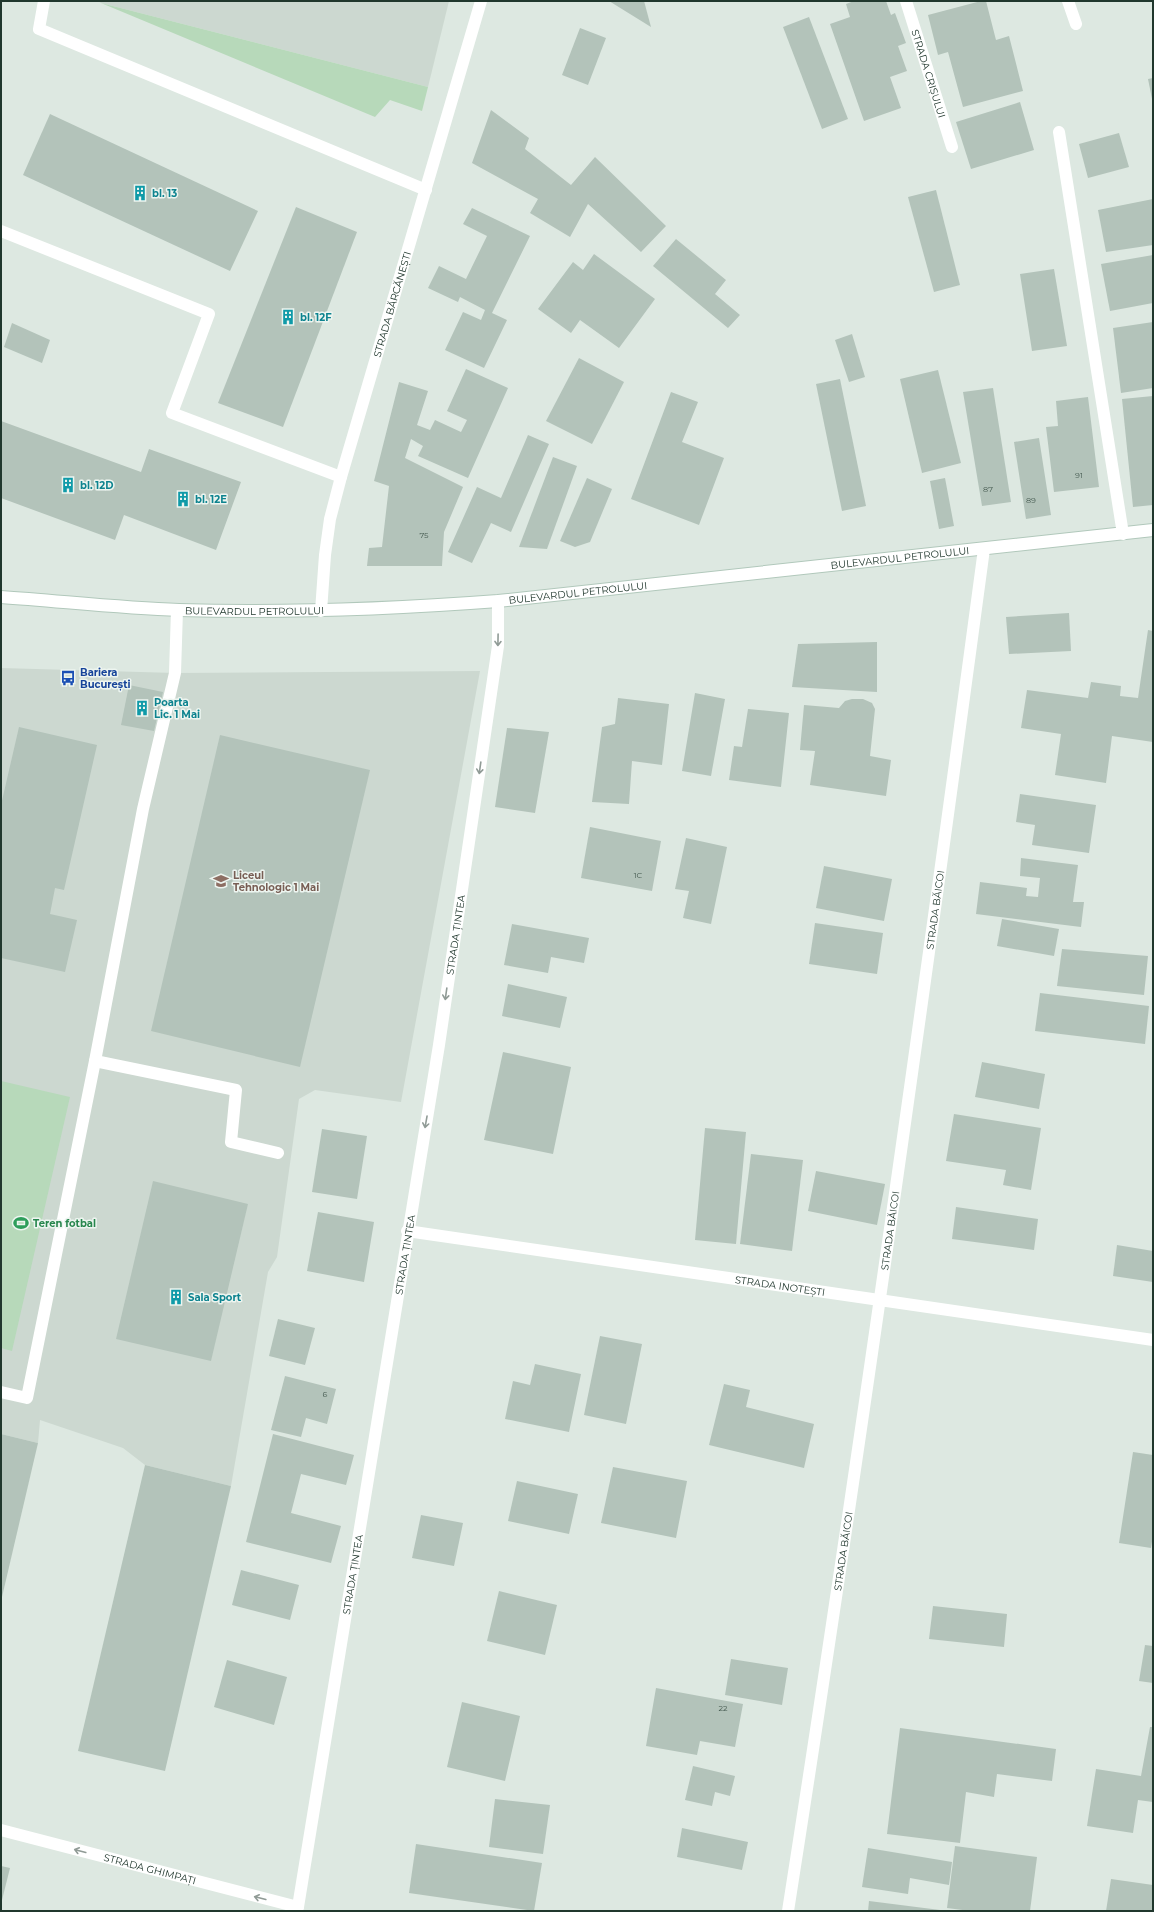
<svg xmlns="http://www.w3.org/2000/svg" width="1154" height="1912" font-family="Montserrat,sans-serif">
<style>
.built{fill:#ccd8d0}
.green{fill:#b7d9ba}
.building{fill:#b3c3ba}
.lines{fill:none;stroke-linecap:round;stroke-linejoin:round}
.secondary-casing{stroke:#b1c8bb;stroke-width:14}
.lane{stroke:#fff;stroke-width:12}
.street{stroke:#fff;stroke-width:12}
.secondary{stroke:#fff;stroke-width:12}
.oneway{stroke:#909b96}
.labels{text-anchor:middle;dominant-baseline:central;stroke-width:3;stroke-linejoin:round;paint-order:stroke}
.number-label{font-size:8px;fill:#455a50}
.street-label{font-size:10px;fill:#20372d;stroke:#edf5f0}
.culture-label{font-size:10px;font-weight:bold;fill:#0d838f;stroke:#edf5f0;text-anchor:start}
.transit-label{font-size:10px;font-weight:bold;fill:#164399;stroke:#edf5f0;text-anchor:start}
.education-label{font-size:10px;font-weight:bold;fill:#785e54;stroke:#edf5f0;text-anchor:start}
.leisure-label{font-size:10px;font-weight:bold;fill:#27864d;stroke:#edf5f0;text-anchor:start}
</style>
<rect width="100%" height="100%" fill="#dde8e1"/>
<g class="built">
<path d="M 98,1 L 449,1 L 428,87 L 101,3 Z"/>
<path d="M 1,668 L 175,673 L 480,671 L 401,1102 L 315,1090 L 299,1099 L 277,1257 L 268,1272 L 231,1486 L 145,1465 L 123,1448 L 40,1420 L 38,1443 L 1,1434 Z"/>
</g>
<g class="green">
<path d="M 101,3 L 428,87 L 422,111 L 390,100 L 375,117 Z"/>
<path d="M 1,1081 L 70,1097 L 12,1351 L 1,1348 Z"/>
</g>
<g class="building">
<path d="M 609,1 L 644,1 L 651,27 Z"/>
<path d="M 854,1 L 886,1 L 891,15 L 895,13 L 906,43 L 898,46 L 907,71 L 890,77 L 901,108 L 864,121 L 830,24 L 850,17 L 846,4 Z"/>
<path d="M 981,1 L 986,1 L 996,40 L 1009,36 L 1023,91 L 963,107 L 948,52 L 938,55 L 928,15 Z"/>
<path d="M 809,17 L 848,119 L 822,129 L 783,27 Z"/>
<path d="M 580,28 L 606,38 L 588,85 L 562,75 Z"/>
<path d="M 1153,78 L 1153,99 L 1152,99 L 1148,79 Z"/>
<path d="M 1020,102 L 1034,150 L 971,169 L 956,122 Z"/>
<path d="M 491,110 L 529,138 L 525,149 L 571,185 L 595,157 L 666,226 L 641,252 L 588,204 L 570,237 L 530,213 L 538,199 L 472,163 Z"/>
<path d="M 50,114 L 258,211 L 230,271 L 23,175 Z"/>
<path d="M 1119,133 L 1129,167 L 1088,178 L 1079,144 Z"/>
<path d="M 936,190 L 960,285 L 934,292 L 908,197 Z"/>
<path d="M 1153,199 L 1153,245 L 1106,252 L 1098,210 Z"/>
<path d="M 296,207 L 357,232 L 283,427 L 218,403 Z"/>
<path d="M 472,208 L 530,236 L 492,313 L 507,320 L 484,368 L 445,350 L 463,312 L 481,320 L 485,310 L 460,297 L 458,302 L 428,288 L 439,266 L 466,279 L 487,236 L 463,224 Z"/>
<path d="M 676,239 L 726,280 L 715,294 L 740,315 L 728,328 L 653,266 Z"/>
<path d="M 594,254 L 655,299 L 619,348 L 580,320 L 571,333 L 538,309 L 573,262 L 583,270 Z"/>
<path d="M 1153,255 L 1153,303 L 1110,311 L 1101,264 Z"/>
<path d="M 1054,269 L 1067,346 L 1032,351 L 1020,274 Z"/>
<path d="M 1153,322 L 1153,388 L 1121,393 L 1113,328 Z"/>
<path d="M 12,323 L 50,340 L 42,363 L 4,347 Z"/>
<path d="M 852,334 L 865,377 L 849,382 L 835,340 Z"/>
<path d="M 579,358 L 624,382 L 592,444 L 546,421 Z"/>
<path d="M 466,369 L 508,388 L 468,478 L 418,456 L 423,446 L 411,439 L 405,458 L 463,487 L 444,532 L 442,566 L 367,566 L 369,548 L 382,547 L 389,486 L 374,481 L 399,382 L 428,391 L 417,425 L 430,430 L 435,420 L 461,432 L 467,420 L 447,411 Z"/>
<path d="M 938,370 L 961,463 L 922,473 L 900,379 Z"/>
<path d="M 840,379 L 866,506 L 842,511 L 816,384 Z"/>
<path d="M 993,388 L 1011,502 L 982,506 L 963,392 Z"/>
<path d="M 671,392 L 698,402 L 682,442 L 724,458 L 699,525 L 631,499 Z"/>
<path d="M 1153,396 L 1153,505 L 1133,507 L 1122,399 Z"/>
<path d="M 1088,397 L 1099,487 L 1054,492 L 1046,427 L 1058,426 L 1056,401 Z"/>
<path d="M 1,421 L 141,472 L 149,449 L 241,482 L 216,550 L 124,515 L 115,540 L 1,498 Z"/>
<path d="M 528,435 L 549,444 L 511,532 L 491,523 L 472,563 L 448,552 L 477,487 L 501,498 Z"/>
<path d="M 1039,438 L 1051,515 L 1026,519 L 1014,442 Z"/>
<path d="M 553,457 L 577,466 L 547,549 L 519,547 Z"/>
<path d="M 587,478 L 612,489 L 590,542 L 575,547 L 560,541 Z"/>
<path d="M 945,478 L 954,526 L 939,529 L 930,481 Z"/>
<path d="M 1069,613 L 1071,651 L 1009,654 L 1006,617 Z"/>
<path d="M 1148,630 L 1153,631 L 1153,742 L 1112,736 L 1106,783 L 1055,775 L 1061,734 L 1021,728 L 1027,690 L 1088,698 L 1091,682 L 1121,686 L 1120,696 L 1138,698 Z"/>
<path d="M 877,642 L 877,692 L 792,687 L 798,644 Z"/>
<path d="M 129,685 L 163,692 L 154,731 L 121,725 Z"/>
<path d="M 695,693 L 725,699 L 711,776 L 682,771 Z"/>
<path d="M 618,698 L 669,704 L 662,765 L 632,761 L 629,804 L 592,802 L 602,727 L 615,724 Z"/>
<path d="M 852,699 L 863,699 L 872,703 L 875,709 L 870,756 L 891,760 L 886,796 L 810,785 L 815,751 L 800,750 L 804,705 L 839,708 L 845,701 Z"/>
<path d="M 748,709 L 789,713 L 781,787 L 729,780 L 734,746 L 742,747 Z"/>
<path d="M 19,727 L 97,745 L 64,890 L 55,888 L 50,914 L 77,920 L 65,972 L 1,958 L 1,805 Z"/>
<path d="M 507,728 L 549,732 L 535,813 L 495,807 Z"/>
<path d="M 220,735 L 370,770 L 300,1067 L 151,1031 Z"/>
<path d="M 1020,794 L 1096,805 L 1089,853 L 1032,845 L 1035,825 L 1016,822 Z"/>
<path d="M 590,827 L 661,841 L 652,891 L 581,878 Z"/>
<path d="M 686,838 L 727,847 L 711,924 L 683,918 L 689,891 L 675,889 Z"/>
<path d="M 1021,858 L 1078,865 L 1073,902 L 1084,902 L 1081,927 L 976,914 L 980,882 L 1027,888 L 1026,896 L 1038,897 L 1040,878 L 1020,876 Z"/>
<path d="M 824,866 L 892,879 L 884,921 L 816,908 Z"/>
<path d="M 1002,919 L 1059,929 L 1054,956 L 997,946 Z"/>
<path d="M 815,923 L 883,933 L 877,974 L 809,964 Z"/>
<path d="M 512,924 L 589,938 L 584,963 L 551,957 L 548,973 L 504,965 Z"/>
<path d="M 1062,949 L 1148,956 L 1144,995 L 1057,986 Z"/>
<path d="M 508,984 L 567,997 L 560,1028 L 502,1016 Z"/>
<path d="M 1040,993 L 1149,1006 L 1145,1044 L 1035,1031 Z"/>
<path d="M 503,1052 L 571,1067 L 553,1154 L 484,1140 Z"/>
<path d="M 982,1062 L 1045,1074 L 1039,1109 L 975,1097 Z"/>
<path d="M 954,1114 L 1041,1128 L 1031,1190 L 1003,1185 L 1006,1170 L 946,1161 Z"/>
<path d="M 705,1128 L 746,1132 L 736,1244 L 695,1240 Z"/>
<path d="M 322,1129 L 367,1136 L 357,1199 L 312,1192 Z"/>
<path d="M 751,1154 L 803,1160 L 792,1251 L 740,1244 Z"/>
<path d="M 816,1171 L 885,1184 L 877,1225 L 808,1211 Z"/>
<path d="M 153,1181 L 248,1204 L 211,1361 L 116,1339 Z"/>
<path d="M 956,1207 L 1038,1219 L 1034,1250 L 952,1239 Z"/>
<path d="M 318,1212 L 374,1222 L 364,1282 L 307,1271 Z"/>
<path d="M 1117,1245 L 1153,1251 L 1153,1282 L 1113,1276 Z"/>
<path d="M 278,1319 L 315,1328 L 305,1365 L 269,1356 Z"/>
<path d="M 600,1336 L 642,1344 L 626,1424 L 584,1415 Z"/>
<path d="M 535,1364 L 581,1374 L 569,1432 L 505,1419 L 513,1381 L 530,1385 Z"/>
<path d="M 285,1376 L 336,1389 L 327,1424 L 306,1418 L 301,1437 L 271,1430 Z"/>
<path d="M 724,1384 L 750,1390 L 746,1407 L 814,1424 L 804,1468 L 709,1445 Z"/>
<path d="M 1,1434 L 38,1443 L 2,1597 L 1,1597 Z"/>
<path d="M 273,1434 L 354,1455 L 346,1485 L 301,1474 L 291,1513 L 341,1526 L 331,1563 L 246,1542 Z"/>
<path d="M 1133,1452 L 1153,1455 L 1153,1535 L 1151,1548 L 1119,1543 Z"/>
<path d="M 145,1465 L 231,1486 L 165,1771 L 78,1751 Z"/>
<path d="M 613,1467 L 687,1481 L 676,1538 L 601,1523 Z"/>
<path d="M 517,1481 L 578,1494 L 569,1534 L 508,1521 Z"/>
<path d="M 421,1515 L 463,1523 L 454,1566 L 412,1558 Z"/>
<path d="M 241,1570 L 299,1585 L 290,1620 L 232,1605 Z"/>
<path d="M 499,1591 L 557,1605 L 545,1655 L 487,1641 Z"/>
<path d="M 933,1606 L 1007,1614 L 1004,1647 L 929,1639 Z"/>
<path d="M 1145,1645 L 1153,1646 L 1153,1683 L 1139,1681 Z"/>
<path d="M 731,1659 L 788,1668 L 782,1705 L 725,1695 Z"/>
<path d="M 227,1660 L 287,1677 L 274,1725 L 214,1707 Z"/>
<path d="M 656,1688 L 743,1704 L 735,1747 L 700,1741 L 697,1755 L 646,1746 Z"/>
<path d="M 462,1702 L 520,1716 L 505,1781 L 447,1767 Z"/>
<path d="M 1150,1727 L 1153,1727 L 1153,1802 L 1138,1800 L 1133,1833 L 1087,1826 L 1096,1769 L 1141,1776 Z"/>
<path d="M 900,1728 L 1056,1749 L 1052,1781 L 997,1774 L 994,1797 L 966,1792 L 960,1843 L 887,1834 Z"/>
<path d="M 693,1766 L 735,1776 L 730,1796 L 715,1792 L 712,1806 L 685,1800 Z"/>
<path d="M 495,1799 L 550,1805 L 543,1854 L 489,1847 Z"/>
<path d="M 682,1828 L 748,1842 L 742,1870 L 677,1857 Z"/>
<path d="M 416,1844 L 542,1863 L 534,1911 L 409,1893 Z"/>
<path d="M 955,1846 L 1037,1857 L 1030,1911 L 970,1911 L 947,1908 Z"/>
<path d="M 868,1848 L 952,1862 L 949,1885 L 910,1878 L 908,1894 L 862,1887 Z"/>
<path d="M 1,1866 L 10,1868 L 2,1900 L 1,1900 Z"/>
<path d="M 1111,1879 L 1153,1885 L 1153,1911 L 1106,1911 Z"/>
<path d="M 869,1901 L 940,1910 L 940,1911 L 868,1911 Z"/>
</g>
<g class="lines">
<g class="secondary-casing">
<g id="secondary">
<path id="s7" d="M 1,597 C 60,601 120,608 179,610 C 286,613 392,609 498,601 L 1153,530"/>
</g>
</g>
<g class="lane">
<path d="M 44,1 L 39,29 L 426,190"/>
<path d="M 1068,1 L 1076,24"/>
<path d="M 1059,132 L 1123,534"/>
<path d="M 1,231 L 209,314 L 172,413 L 341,477"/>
<path d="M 95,1061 L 236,1090 L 231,1142 L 278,1153"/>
<path d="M 1,1392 L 27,1398 L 95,1061 L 143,809 L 175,673 L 177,610"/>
</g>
<g class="street">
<path id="s1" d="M 906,1 L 952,147"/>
<path id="s2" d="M 321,611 L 325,555 L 330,519 L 341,477 L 481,1"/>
<path id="s3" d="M 407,1231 L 1153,1340"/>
<path id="s4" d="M 1,1830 L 298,1907"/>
<path id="s5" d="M 298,1907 L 439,1045 L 498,646 L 498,601"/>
<path id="s6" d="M 788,1911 C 859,1458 923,1004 984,549"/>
</g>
<use href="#secondary" class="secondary"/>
</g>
<defs><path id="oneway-shaft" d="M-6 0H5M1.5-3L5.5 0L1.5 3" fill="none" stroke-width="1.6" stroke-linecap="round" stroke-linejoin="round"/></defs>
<g class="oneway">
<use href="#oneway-shaft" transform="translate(498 640) rotate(91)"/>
<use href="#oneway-shaft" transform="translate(480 768) rotate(98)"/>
<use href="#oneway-shaft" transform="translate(446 994) rotate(98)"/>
<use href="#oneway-shaft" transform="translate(426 1122) rotate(100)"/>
<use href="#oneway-shaft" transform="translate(80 1851) rotate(-165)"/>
<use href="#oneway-shaft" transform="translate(260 1898) rotate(-166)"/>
</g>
<defs>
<g id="building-bare" transform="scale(1.2)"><path d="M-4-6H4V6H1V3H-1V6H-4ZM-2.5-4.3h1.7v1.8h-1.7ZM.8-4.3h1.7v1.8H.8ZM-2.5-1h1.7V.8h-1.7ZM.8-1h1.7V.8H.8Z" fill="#0f9aa8" stroke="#edf5f0" stroke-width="2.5" paint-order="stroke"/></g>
<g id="bus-bare" transform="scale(1.2)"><path d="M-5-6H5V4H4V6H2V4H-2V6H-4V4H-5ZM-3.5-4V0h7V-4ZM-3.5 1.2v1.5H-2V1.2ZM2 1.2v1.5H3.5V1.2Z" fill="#1a4fb4" stroke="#edf5f0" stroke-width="2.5" paint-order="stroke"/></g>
<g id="school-bare" transform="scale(1.2)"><path d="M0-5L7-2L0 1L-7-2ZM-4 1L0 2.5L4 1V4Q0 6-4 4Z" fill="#8d6e63" stroke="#edf5f0" stroke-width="2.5" paint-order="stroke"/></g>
<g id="stadium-bare" transform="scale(1.2)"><path d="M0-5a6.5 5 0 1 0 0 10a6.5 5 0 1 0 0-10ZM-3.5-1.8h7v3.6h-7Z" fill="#2e9e5b" stroke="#edf5f0" stroke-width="2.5" paint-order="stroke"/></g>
</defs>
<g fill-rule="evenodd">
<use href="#building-bare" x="140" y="193"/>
<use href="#building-bare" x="288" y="317"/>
<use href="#building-bare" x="68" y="485"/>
<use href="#building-bare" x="183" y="499"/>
<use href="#bus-bare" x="68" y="678"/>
<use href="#building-bare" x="142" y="708"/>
<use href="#school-bare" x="221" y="881"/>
<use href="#stadium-bare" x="21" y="1223"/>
<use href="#building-bare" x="176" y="1297"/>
</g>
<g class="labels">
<g class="number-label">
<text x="1079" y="475">91</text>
<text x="988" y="489">87</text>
<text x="1031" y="500">89</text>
<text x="424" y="535">75</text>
<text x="638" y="875">1C</text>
<text x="325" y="1394">6</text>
<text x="723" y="1708">22</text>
</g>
<g class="street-label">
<text stroke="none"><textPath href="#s1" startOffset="76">STRADA CRIȘULUI</textPath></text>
<text stroke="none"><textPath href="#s2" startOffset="316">STRADA BĂRCĂNEȘTI</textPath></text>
<text stroke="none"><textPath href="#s7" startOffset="902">BULEVARDUL PETROLULUI</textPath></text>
<text stroke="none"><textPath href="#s7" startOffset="578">BULEVARDUL PETROLULUI</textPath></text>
<text stroke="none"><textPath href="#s7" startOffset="254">BULEVARDUL PETROLULUI</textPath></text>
<text stroke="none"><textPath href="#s6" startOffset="1012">STRADA BĂICOI</textPath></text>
<text stroke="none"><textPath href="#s5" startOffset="985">STRADA ȚINTEA</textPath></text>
<text stroke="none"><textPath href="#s6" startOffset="688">STRADA BĂICOI</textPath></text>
<text stroke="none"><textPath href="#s5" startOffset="661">STRADA ȚINTEA</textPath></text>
<text stroke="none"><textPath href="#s3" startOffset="377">STRADA INOTEȘTI</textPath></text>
<text stroke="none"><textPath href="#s6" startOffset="364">STRADA BĂICOI</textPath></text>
<text stroke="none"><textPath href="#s5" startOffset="337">STRADA ȚINTEA</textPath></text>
<text stroke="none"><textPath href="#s4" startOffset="154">STRADA GHIMPAȚI</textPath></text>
</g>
<g class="culture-label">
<text x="152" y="193">bl. 13</text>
<text x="300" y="317">bl. 12F</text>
<text x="80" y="485">bl. 12D</text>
<text x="195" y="499">bl. 12E</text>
<text x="154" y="702">Poarta<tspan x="154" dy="12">Lic. 1 Mai</tspan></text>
<text x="188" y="1297">Sala Sport</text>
</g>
<g class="transit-label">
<text x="80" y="672">Bariera<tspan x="80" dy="12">București</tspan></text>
</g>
<g class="education-label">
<text x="233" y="875">Liceul<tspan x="233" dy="12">Tehnologic 1 Mai</tspan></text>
</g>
<g class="leisure-label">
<text x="33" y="1223">Teren fotbal</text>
</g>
</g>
<rect width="1154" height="1912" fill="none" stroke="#20372d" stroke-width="4"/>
</svg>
